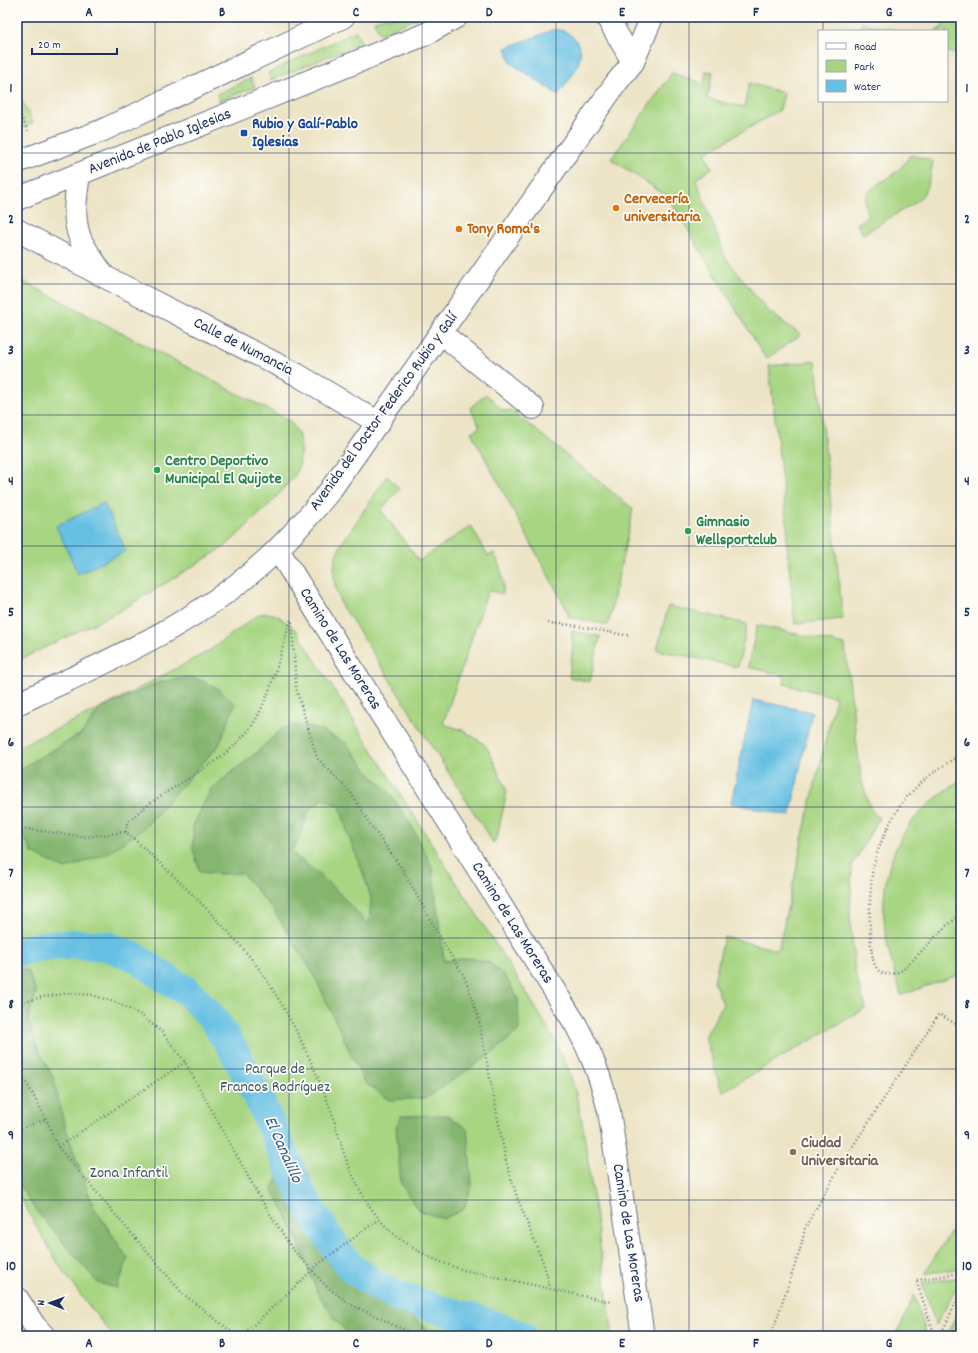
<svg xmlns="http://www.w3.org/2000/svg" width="978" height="1353" font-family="Dekko,sans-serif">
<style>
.green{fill:#a7d582;stroke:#618270}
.forest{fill:#85b670;stroke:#507267;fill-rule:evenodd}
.water{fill:#66c0e3;stroke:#4078a0}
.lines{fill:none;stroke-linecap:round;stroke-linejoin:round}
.canal{stroke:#66c0e3;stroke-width:30}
.minor-casing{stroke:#646e82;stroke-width:24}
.path{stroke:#646e82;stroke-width:2.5;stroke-dasharray:1 3;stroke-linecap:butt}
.minor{stroke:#fff;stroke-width:22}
.grid{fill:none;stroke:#1b2f5e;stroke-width:1;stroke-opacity:0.55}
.transit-dot{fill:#1a4fb4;stroke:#fdfcf7;stroke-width:1.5}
.food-dot{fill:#e8710a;stroke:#fdfcf7;stroke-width:1.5}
.leisure-dot{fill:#2e9e5b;stroke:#fdfcf7;stroke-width:1.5}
.education-dot{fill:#8d6e63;stroke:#fdfcf7;stroke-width:1.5}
.labels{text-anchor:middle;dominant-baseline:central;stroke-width:3.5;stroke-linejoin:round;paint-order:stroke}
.transit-label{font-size:16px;font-weight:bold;fill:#164399;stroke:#fdfcf7;text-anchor:start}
.street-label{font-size:16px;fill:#1b2f5e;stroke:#fdfcf7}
.food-label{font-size:16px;font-weight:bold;fill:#c56008;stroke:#fdfcf7;text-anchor:start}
.leisure-label{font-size:16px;font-weight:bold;fill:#27864d;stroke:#fdfcf7;text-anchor:start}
.park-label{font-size:16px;fill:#3e5867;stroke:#fdfcf7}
.education-label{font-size:16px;font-weight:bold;fill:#785e54;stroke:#fdfcf7;text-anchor:start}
.water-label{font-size:17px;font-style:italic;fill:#325a86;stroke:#fdfcf7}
.neatline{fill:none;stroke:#1b2f5e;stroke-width:1.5}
.grid-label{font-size:13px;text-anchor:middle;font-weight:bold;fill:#1b2f5e}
</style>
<rect width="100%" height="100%" fill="#fdfcf7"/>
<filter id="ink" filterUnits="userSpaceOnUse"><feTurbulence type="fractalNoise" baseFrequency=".025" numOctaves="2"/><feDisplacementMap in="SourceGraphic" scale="8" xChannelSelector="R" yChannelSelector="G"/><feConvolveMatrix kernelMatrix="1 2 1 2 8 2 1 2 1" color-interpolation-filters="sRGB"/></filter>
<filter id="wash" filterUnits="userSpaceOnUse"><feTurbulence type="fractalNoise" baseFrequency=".012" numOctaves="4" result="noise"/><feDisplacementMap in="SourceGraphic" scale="16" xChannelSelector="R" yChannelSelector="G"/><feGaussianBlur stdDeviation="0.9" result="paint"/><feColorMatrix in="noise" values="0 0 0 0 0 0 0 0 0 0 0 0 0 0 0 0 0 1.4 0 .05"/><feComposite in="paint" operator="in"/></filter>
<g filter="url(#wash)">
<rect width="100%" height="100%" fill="#ede4c6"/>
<g class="green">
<path d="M 384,17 L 420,17 L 380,34 L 374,21 Z"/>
<path d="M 938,17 L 950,17 L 961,35 L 961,49 L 958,49 L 956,54 L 947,52 L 947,31 L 935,31 L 944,26 Z"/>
<path d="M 862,23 L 865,23 L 896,31 L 868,31 L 859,29 L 858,27 Z"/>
<path d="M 356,31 L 361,43 L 271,80 L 268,73 Z"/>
<path d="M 706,71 L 713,72 L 707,99 L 744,107 L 749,83 L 784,93 L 780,110 L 705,153 L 712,168 L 696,179 L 725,257 L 767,310 L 801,335 L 766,359 L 668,197 L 611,159 L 672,73 L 697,81 L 704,85 Z"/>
<path d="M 251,78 L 255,87 L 219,101 L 217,94 Z"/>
<path d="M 17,90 L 33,123 L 19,130 L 17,125 Z"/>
<path d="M 910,155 L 931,160 L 933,162 C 930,176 928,193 916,202 L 863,234 L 857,224 L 868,216 C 856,189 879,186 896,172 C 902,168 906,161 910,155 Z"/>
<path d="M 17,278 L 290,421 L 298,433 L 301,446 L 299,465 L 295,475 L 272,502 L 226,546 L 120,611 L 17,661 Z"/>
<path d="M 816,361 L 843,619 L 795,624 L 786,536 L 788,536 L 769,366 Z"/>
<path d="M 486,394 L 504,411 L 511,410 L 633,509 L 608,625 L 569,617 L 567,610 L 471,432 L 480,427 L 470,408 Z"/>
<path d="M 387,476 L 399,489 L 381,510 L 419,561 L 471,526 L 488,556 L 494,553 C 501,567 504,578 503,594 L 488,590 L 443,724 L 463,730 L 484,744 L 489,751 L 507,791 L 497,838 L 493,843 L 352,620 L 342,607 L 338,596 L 334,581 L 334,567 L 336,555 L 342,543 Z"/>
<path d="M 668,606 L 747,624 L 738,667 L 657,650 Z"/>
<path d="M 268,613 L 277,615 L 296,630 L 526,992 C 542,1019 561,1047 571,1077 C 576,1093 580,1110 583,1127 L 613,1336 L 113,1336 L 79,1293 L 57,1262 L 17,1192 L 17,747 L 100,709 L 207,652 L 259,614 Z"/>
<path d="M 757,625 L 845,645 L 861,779 L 871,810 L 879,818 L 852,866 L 850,916 L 855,973 L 866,1008 L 722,1092 L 705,1037 L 723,1004 L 714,981 L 724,937 L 778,950 L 798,862 L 802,839 L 836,697 L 784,684 L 785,676 L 748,667 Z"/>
<path d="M 571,631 L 600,636 L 590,682 L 569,677 L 573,645 Z"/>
<path d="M 961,781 L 961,974 L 901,995 C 894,970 885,944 884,918 C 882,891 888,861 901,838 C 913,816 939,793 961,781 Z"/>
<path d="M 961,1218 L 961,1268 L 924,1274 L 947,1237 Z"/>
<path d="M 961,1277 L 961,1280 L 936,1325 L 922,1283 Z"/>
<path d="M 914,1295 L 927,1336 L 896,1336 Z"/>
<path d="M 961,1307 L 961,1336 L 946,1336 L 947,1333 Z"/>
</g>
<g class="forest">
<path d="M 192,677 L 214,686 L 235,704 L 219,745 L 143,829 L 108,853 L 65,869 L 32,853 L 17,821 L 17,774 L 21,768 L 81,734 L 100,709 L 160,682 Z"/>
<path d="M 299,725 L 321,730 L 347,744 L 371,775 L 388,791 L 410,823 L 432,867 L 444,961 L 470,958 L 490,963 L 506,977 L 518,999 L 519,1030 L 495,1051 L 427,1098 L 390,1100 L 364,1082 L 314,975 L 274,911 L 242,873 L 222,874 L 200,872 L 193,850 L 193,826 L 211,789 L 257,752 L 283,728 ZM 322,799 L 340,806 L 348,835 L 360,864 L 371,898 L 369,925 L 333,887 L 314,870 L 291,852 L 299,839 L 307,814 Z"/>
<path d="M 17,968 L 28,971 L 36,992 L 28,1020 L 38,1049 L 54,1079 L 62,1115 L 75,1156 L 94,1207 L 128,1259 L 117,1288 L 98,1283 L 34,1208 L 17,1181 Z"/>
<path d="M 447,1115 L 467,1129 L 472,1185 L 464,1209 L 443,1219 L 418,1210 L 401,1184 L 396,1127 L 401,1116 Z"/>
<path d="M 278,1177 L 293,1199 L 330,1266 L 379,1300 L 414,1318 L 435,1336 L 350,1336 L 334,1318 L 317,1292 L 295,1233 L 272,1188 Z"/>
</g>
<g class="water">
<path d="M 552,30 C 560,29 567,31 573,37 C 592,56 569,79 558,95 L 511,63 L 506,48 Z"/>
<path d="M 104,503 L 126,551 L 78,574 L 56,526 Z"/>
<path d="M 753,700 L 812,712 L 790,816 L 731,803 Z"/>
</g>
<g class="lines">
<path class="canal" d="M 17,952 L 40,946 L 77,944 L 107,946 L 137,958 L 164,977 L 188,992 L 212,1017 L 234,1051 L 257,1095 L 302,1195 L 328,1237 L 340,1254 L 353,1269 L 373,1283 L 397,1296 L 434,1308 L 482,1321 L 522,1336"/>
</g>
</g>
<g filter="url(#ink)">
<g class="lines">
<g class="minor-casing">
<g id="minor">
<path d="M 607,17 L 633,62"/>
<path d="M 17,162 L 101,131 L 343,17"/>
<path d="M 79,174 C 76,196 72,217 80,238 C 84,249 97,265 103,275"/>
<path d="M 17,199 L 426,34 L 456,17"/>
<path d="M 17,230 L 105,277 L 296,374 L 379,423"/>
<path d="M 441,333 L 533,408"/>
<path d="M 278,550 L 576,1025 C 592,1055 601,1078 609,1111 L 643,1336"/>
<path d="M 17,704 C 99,665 186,629 256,569 C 283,546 306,520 329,492 L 565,155 L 617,82 L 633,62 L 652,17"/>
<path d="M 17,1298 L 34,1325 L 44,1336"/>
</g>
</g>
<g class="path">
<path d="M 17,109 L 28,131"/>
<path d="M 292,622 L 296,688 L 317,758 L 351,793 L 372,827 L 402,869 L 445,946 L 464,976 L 478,1016 L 506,1161 L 517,1197 L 545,1268 L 550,1288"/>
<path d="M 548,623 L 571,625 L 630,636"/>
<path d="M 961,755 C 941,765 913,787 900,806 C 889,823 879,844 874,864 C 869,881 867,954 876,967 C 882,978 894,974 903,970 L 946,926 L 961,915"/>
<path d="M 17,828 L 86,837 L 126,832 C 153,856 179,881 205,907 C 225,928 245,949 262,973 C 290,1014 311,1059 329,1105 C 337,1127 341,1149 351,1171 C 375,1227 406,1252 464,1270 L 611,1302"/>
<path d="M 126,832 L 127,823 C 151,799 183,783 211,764 C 226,754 242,740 253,724 C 271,696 281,651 291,619"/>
<path d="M 17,1004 L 42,997 L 71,993 L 92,995 L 115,1002 L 139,1014 L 162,1032 L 185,1062 L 260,1198 L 291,1247 L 326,1286 L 350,1304 L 417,1336"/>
<path d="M 17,1065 L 46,1119 L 58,1147 L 182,1293 L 237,1336"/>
<path d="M 17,1130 L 46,1119"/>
<path d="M 58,1147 L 185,1062"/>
<path d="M 242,1336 L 320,1263 L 378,1220"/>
<path d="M 771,1336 L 801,1247 L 805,1228 L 840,1166 L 939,1014 L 961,1027"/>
<path d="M 935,1336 L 916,1280 L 961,1273"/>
<path d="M 940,1336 L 961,1291"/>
</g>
<use href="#minor" class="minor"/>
</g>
</g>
<path class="grid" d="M 155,17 L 155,1336M 289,17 L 289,1336M 422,17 L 422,1336M 556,17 L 556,1336M 689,17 L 689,1336M 823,17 L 823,31M 823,101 L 823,1336M 17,153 L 961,153M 17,284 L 961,284M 17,415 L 961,415M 17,546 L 961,546M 17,676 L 961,676M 17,807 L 961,807M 17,938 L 961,938M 17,1069 L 961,1069M 17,1200 L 961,1200"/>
<rect class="transit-dot" x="240" y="129" width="8" height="8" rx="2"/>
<g class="food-dot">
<circle cx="616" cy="208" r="4"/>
<circle cx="459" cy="229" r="4"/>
</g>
<g class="leisure-dot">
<circle cx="157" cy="470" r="4"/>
<circle cx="688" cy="531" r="4"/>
</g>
<circle class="education-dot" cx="793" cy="1152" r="4"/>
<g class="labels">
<g class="transit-label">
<text x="252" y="124">Rubio y Galí-Pablo<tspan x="252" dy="18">Iglesias</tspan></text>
</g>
<g class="street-label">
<text transform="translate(160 142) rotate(-22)">Avenida de Pablo Iglesias</text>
<text transform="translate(243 347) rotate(27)">Calle de Numancia</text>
<text transform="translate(384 412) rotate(-54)">Avenida del Doctor Federico Rubio y Galí</text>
<text transform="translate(340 649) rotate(58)">Camino de Las Moreras</text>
<text transform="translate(512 923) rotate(58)">Camino de Las Moreras</text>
<text transform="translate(628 1233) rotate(81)">Camino de Las Moreras</text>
</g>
<g class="food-label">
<text x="624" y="199">Cervecería<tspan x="624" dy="18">universitaria</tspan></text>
<text x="467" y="229">Tony Roma's</text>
</g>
<g class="leisure-label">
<text x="165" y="461">Centro Deportivo<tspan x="165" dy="18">Municipal El Quijote</tspan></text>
<text x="696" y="522">Gimnasio<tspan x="696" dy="18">Wellsportclub</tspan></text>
</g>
<g class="park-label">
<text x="275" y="1069">Parque de<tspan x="275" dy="18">Francos Rodríguez</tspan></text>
<text x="129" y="1173">Zona Infantil</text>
</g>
<g class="education-label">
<text x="801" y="1143">Ciudad<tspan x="801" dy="18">Universitaria</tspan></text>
</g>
<g class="water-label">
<text transform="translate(282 1150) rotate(66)">El Canalillo</text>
</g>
</g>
<rect width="978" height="1353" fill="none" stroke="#fdfcf7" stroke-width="44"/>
<rect x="818" y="30" width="130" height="72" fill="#fdfcf7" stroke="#a3aaba"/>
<rect x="826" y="43" width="20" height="6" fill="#ffffff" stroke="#a3aaba"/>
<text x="854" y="50" font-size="12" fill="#1b2f5e">Road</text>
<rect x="826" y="60" width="20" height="12" fill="#a7d582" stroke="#a3aaba"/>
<text x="854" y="70" font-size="12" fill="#1b2f5e">Park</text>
<rect x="826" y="80" width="20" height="12" fill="#66c0e3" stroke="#a3aaba"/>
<text x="854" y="90" font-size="12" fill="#1b2f5e">Water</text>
<g transform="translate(50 1303) rotate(271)" stroke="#fdfcf7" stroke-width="3" paint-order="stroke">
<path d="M0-3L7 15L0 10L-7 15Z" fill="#1b2f5e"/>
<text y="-6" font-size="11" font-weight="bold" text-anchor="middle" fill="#1b2f5e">N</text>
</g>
<path d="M32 48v6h85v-6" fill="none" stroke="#1b2f5e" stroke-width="2"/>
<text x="38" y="48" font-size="12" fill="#1b2f5e" stroke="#fdfcf7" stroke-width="3" paint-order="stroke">20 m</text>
<rect x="22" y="22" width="934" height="1309" class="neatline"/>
<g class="grid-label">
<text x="89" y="16">A</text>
<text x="222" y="16">B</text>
<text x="356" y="16">C</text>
<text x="489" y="16">D</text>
<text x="622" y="16">E</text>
<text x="756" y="16">F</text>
<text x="889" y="16">G</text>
<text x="11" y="92">1</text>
<text x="967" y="92">1</text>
<text x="11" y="223">2</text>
<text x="967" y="223">2</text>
<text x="11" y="354">3</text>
<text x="967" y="354">3</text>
<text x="11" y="485">4</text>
<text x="967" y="485">4</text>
<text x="11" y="616">5</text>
<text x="967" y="616">5</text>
<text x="11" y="746">6</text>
<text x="967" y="746">6</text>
<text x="11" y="877">7</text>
<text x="967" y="877">7</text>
<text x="11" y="1008">8</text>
<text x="967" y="1008">8</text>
<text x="11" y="1139">9</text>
<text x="967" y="1139">9</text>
<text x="11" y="1270">10</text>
<text x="967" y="1270">10</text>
<text x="89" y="1347">A</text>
<text x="222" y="1347">B</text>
<text x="356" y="1347">C</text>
<text x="489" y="1347">D</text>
<text x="622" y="1347">E</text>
<text x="756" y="1347">F</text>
<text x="889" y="1347">G</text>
</g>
</svg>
